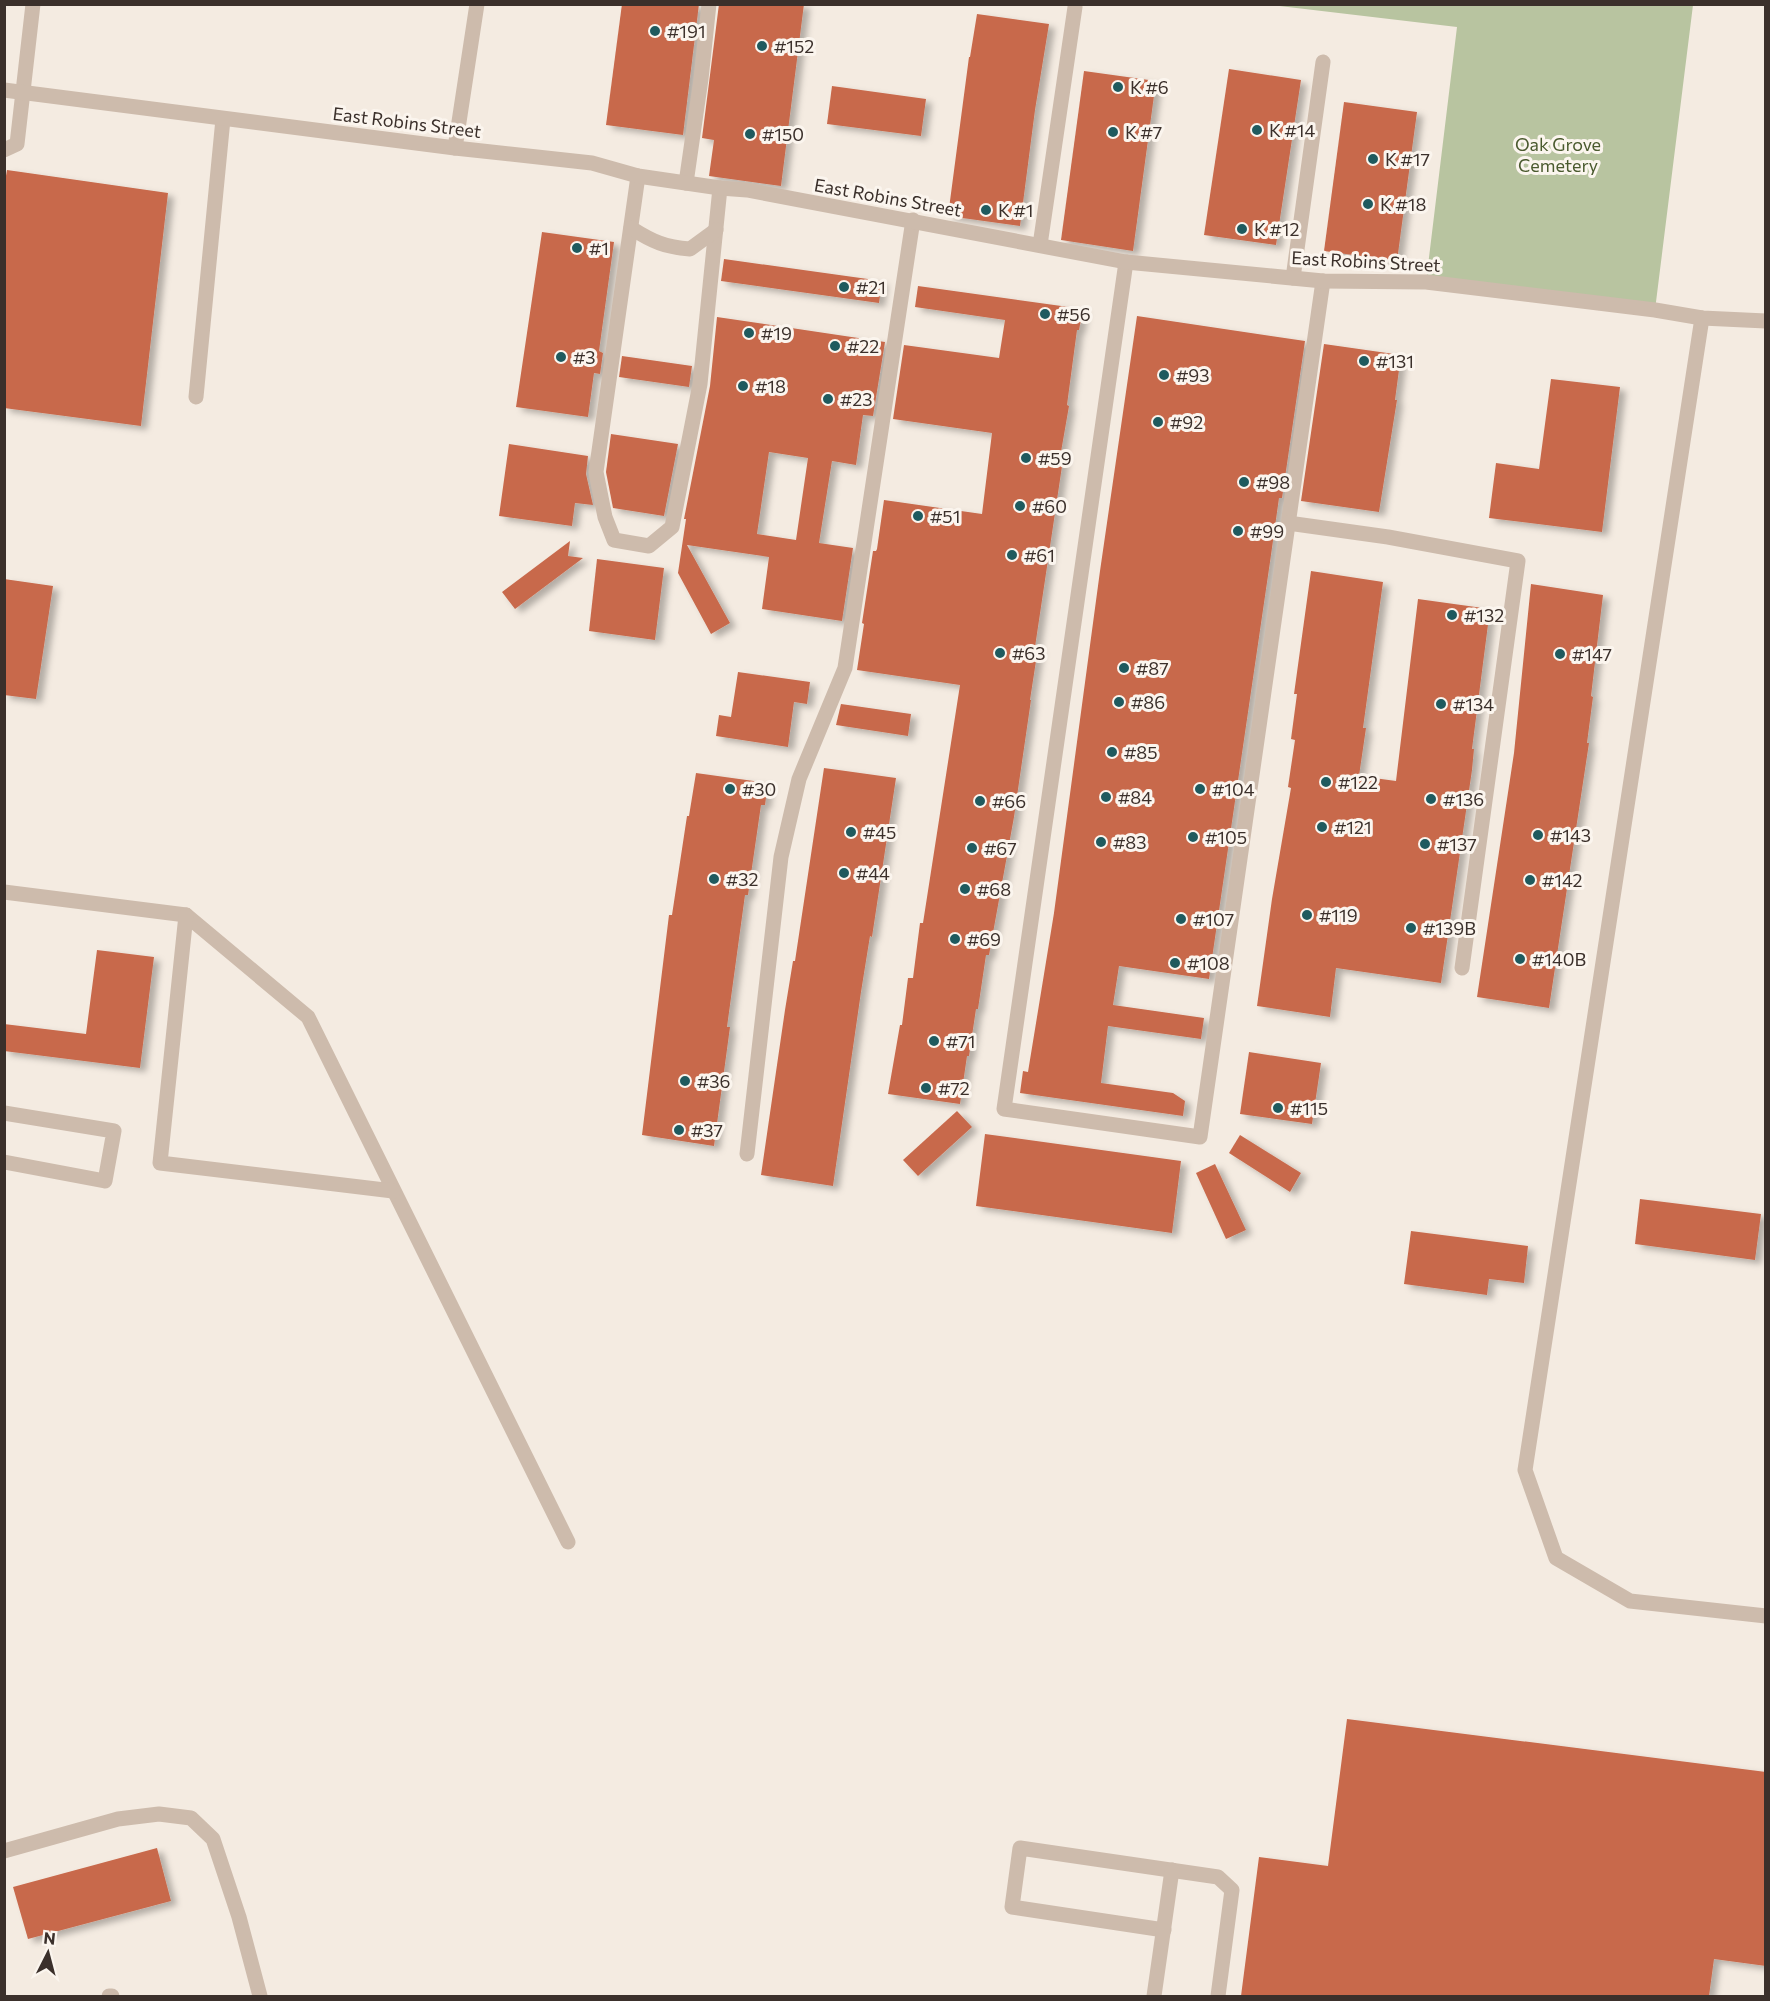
<svg xmlns="http://www.w3.org/2000/svg" width="1770" height="2001" font-family="Commissioner,sans-serif">
<style>
.green{fill:#b8c4a0}
.building{fill:#c8694b;fill-rule:evenodd;filter:url(#shadow)}
.lines{fill:none;stroke-linecap:round;stroke-linejoin:round}
.lane{stroke:#cdbbac;stroke-width:15}
.street{stroke:#cdbbac;stroke-width:15}
.poi-dot{fill:#1f5a5e;stroke:#fbf5ee;stroke-width:2}
.labels{text-anchor:middle;dominant-baseline:central;stroke-width:6;stroke-linejoin:round;paint-order:stroke}
.poi-label{font-size:18px;fill:#3b302b;stroke:#fbf5ee;text-anchor:start}
.street-label{font-size:18px;fill:#3b302b;stroke:#fbf5ee}
.park-label{font-size:18px;fill:#4a5a2e;stroke:#fbf5ee}
</style>
<defs>
<filter id="shadow"><feDropShadow dx="6" dy="4" stdDeviation="3" flood-color="#0004"/></filter>
</defs>
<rect width="100%" height="100%" fill="#f4ebe1"/>
<path class="green" d="M 1271,5 L 1693,5 L 1655,310 L 1426,282 L 1457,27 Z"/>
<g class="building">
<path d="M 622,4 L 699,4 L 683,135 L 606,125 Z"/>
<path d="M 719,4 L 804,4 L 781,186 L 709,176 L 714,140 L 702,138 Z"/>
<path d="M 977,14 L 1049,24 L 1035,110 L 1020,226 L 948,216 L 969,57 L 970,57 Z"/>
<path d="M 1229,69 L 1301,80 L 1276,245 L 1204,235 Z"/>
<path d="M 1084,71 L 1156,81 L 1133,251 L 1061,240 Z"/>
<path d="M 832,86 L 926,99 L 921,136 L 827,124 Z"/>
<path d="M 1344,102 L 1417,112 L 1397,261 L 1324,251 Z"/>
<path d="M 7,170 L 168,193 L 141,426 L 4,408 L 4,187 Z"/>
<path d="M 542,232 L 614,242 L 599,351 L 603,353 L 600,374 L 594,373 L 588,417 L 516,407 Z"/>
<path d="M 724,259 L 882,281 L 879,303 L 721,281 Z"/>
<path d="M 918,286 L 1083,309 L 1079,330 L 1077,330 L 1067,405 L 1069,406 L 1061,452 L 1064,453 L 1035,647 L 1038,648 L 1030,700 L 1031,700 L 1014,817 L 989,955 L 986,955 L 978,1009 L 976,1009 L 969,1056 L 967,1056 L 960,1104 L 888,1094 L 900,1025 L 902,1025 L 908,978 L 913,978 L 920,923 L 923,923 L 960,685 L 857,670 L 864,624 L 862,623 L 873,551 L 876,551 L 877,549 L 884,500 L 982,514 L 992,433 L 893,419 L 904,345 L 999,358 L 1005,320 L 915,307 Z"/>
<path d="M 1137,316 L 1305,341 L 1282,498 L 1279,498 L 1270,562 L 1209,979 L 1119,966 L 1113,1005 L 1204,1018 L 1201,1039 L 1108,1026 L 1101,1083 L 1173,1093 L 1185,1101 L 1183,1116 L 1020,1093 L 1023,1071 L 1028,1072 L 1054,913 L 1100,571 Z"/>
<path d="M 717,317 L 885,342 L 873,416 L 863,415 L 856,465 L 832,461 L 819,543 L 853,548 L 842,621 L 762,609 L 769,557 L 687,545 L 730,623 L 711,634 L 678,573 L 686,519 L 684,519 L 710,386 ZM 769,452 L 808,458 L 796,540 L 757,534 Z"/>
<path d="M 1324,344 L 1401,355 L 1395,400 L 1397,400 L 1379,512 L 1301,501 Z"/>
<path d="M 622,356 L 692,366 L 689,387 L 619,377 Z"/>
<path d="M 1551,379 L 1620,387 L 1602,532 L 1489,518 L 1496,463 L 1539,469 Z"/>
<path d="M 611,434 L 678,444 L 664,516 L 613,508 L 606,472 Z"/>
<path d="M 509,444 L 588,456 L 586,474 L 593,505 L 575,503 L 572,526 L 499,516 Z"/>
<path d="M 570,541 L 568,556 L 583,558 L 515,609 L 502,592 Z"/>
<path d="M 597,559 L 664,568 L 655,640 L 589,631 Z"/>
<path d="M 1311,571 L 1383,582 L 1363,728 L 1366,728 L 1359,776 L 1396,781 L 1418,599 L 1490,609 L 1472,749 L 1474,749 L 1472,770 L 1441,983 L 1336,968 L 1330,1017 L 1257,1006 L 1272,899 L 1291,788 L 1288,787 L 1295,740 L 1291,739 L 1297,694 L 1294,694 Z"/>
<path d="M 4,579 L 53,586 L 36,699 L 4,695 Z"/>
<path d="M 1531,584 L 1603,595 L 1591,696 L 1593,697 L 1587,743 L 1589,743 L 1549,1008 L 1477,997 L 1514,753 Z"/>
<path d="M 738,672 L 810,682 L 807,704 L 794,702 L 788,747 L 716,736 L 719,715 L 731,717 Z"/>
<path d="M 841,704 L 911,714 L 908,736 L 836,725 Z"/>
<path d="M 824,768 L 896,778 L 872,937 L 870,936 L 861,992 L 833,1186 L 761,1175 L 785,1010 L 793,961 L 795,961 Z"/>
<path d="M 696,773 L 768,783 L 765,805 L 761,805 L 748,895 L 745,895 L 727,1027 L 730,1027 L 714,1146 L 642,1135 L 669,915 L 672,915 L 687,816 L 689,816 Z"/>
<path d="M 97,950 L 154,957 L 140,1068 L 4,1051 L 4,1024 L 86,1034 Z"/>
<path d="M 1249,1052 L 1321,1063 L 1312,1124 L 1240,1114 Z"/>
<path d="M 957,1111 L 972,1127 L 918,1176 L 903,1160 Z"/>
<path d="M 985,1134 L 1181,1161 L 1172,1233 L 976,1206 Z"/>
<path d="M 1240,1135 L 1301,1173 L 1290,1192 L 1229,1153 Z"/>
<path d="M 1215,1164 L 1246,1230 L 1226,1239 L 1196,1173 Z"/>
<path d="M 1640,1199 L 1761,1214 L 1755,1260 L 1635,1244 Z"/>
<path d="M 1411,1231 L 1528,1246 L 1524,1283 L 1489,1279 L 1487,1295 L 1404,1284 Z"/>
<path d="M 1347,1719 L 1766,1772 L 1766,1966 L 1714,1959 L 1709,1996 L 1241,1996 L 1259,1857 L 1328,1866 Z"/>
<path d="M 157,1848 L 171,1901 L 28,1939 L 13,1887 Z"/>
</g>
<g class="lines">
<g class="lane">
<path d="M 455,148 L 477,4"/>
<path d="M 4,150 L 17,144 L 33,4"/>
<path d="M 638,176 L 596,472 L 605,517 L 614,540 L 649,546 L 672,527 L 700,384 L 720,188"/>
<path d="M 686,183 L 701,79 L 709,4"/>
<path d="M 631,228 C 653,242 665,247 690,249 L 716,230"/>
<path d="M 1040,245 L 1075,7"/>
<path d="M 1126,262 L 1004,1109 L 1200,1137 L 1323,281"/>
<path d="M 1293,278 L 1323,62"/>
<path d="M 1702,318 L 1525,1470 L 1556,1558 L 1630,1601 L 1766,1616"/>
<path d="M 196,397 L 223,119"/>
<path d="M 1288,523 L 1388,537 L 1518,561 L 1462,968"/>
<path d="M 4,892 L 186,915 L 308,1017 L 568,1542"/>
<path d="M 186,915 L 160,1163 L 393,1191"/>
<path d="M 4,1113 L 114,1131 L 105,1181 L 4,1162"/>
<path d="M 747,1154 L 781,857 L 799,779 L 845,668 L 913,220"/>
<path d="M 4,1851 L 118,1819 L 159,1814 L 191,1818 L 213,1839 L 239,1917 L 260,1996"/>
<path d="M 1164,1930 L 1012,1907 L 1020,1848 L 1218,1877 L 1232,1890 L 1218,1996"/>
<path d="M 109,1996 L 112,1996"/>
<path d="M 1154,1996 L 1172,1870"/>
</g>
<path class="street" d="M 4,90 L 455,148 L 592,163 L 638,176 L 720,188 L 747,190 L 1126,262 L 1323,281 L 1426,282 L 1655,310 L 1702,318 L 1766,321"/>
</g>
<g class="poi-dot">
<circle cx="655" cy="31" r="6"/>
<circle cx="762" cy="46" r="6"/>
<circle cx="1118" cy="87" r="6"/>
<circle cx="1257" cy="130" r="6"/>
<circle cx="1113" cy="132" r="6"/>
<circle cx="750" cy="134" r="6"/>
<circle cx="1373" cy="159" r="6"/>
<circle cx="1368" cy="204" r="6"/>
<circle cx="986" cy="210" r="6"/>
<circle cx="1242" cy="229" r="6"/>
<circle cx="577" cy="248" r="6"/>
<circle cx="844" cy="287" r="6"/>
<circle cx="1045" cy="314" r="6"/>
<circle cx="749" cy="333" r="6"/>
<circle cx="835" cy="346" r="6"/>
<circle cx="561" cy="357" r="6"/>
<circle cx="1364" cy="361" r="6"/>
<circle cx="1164" cy="375" r="6"/>
<circle cx="743" cy="386" r="6"/>
<circle cx="828" cy="399" r="6"/>
<circle cx="1158" cy="422" r="6"/>
<circle cx="1026" cy="458" r="6"/>
<circle cx="1244" cy="482" r="6"/>
<circle cx="1020" cy="506" r="6"/>
<circle cx="918" cy="516" r="6"/>
<circle cx="1238" cy="531" r="6"/>
<circle cx="1012" cy="555" r="6"/>
<circle cx="1452" cy="615" r="6"/>
<circle cx="1000" cy="653" r="6"/>
<circle cx="1560" cy="654" r="6"/>
<circle cx="1124" cy="668" r="6"/>
<circle cx="1119" cy="702" r="6"/>
<circle cx="1441" cy="704" r="6"/>
<circle cx="1112" cy="752" r="6"/>
<circle cx="1326" cy="782" r="6"/>
<circle cx="730" cy="789" r="6"/>
<circle cx="1200" cy="789" r="6"/>
<circle cx="1106" cy="797" r="6"/>
<circle cx="1431" cy="799" r="6"/>
<circle cx="980" cy="801" r="6"/>
<circle cx="1322" cy="827" r="6"/>
<circle cx="851" cy="832" r="6"/>
<circle cx="1538" cy="835" r="6"/>
<circle cx="1193" cy="837" r="6"/>
<circle cx="1101" cy="842" r="6"/>
<circle cx="1425" cy="844" r="6"/>
<circle cx="972" cy="848" r="6"/>
<circle cx="844" cy="873" r="6"/>
<circle cx="714" cy="879" r="6"/>
<circle cx="1530" cy="880" r="6"/>
<circle cx="965" cy="889" r="6"/>
<circle cx="1307" cy="915" r="6"/>
<circle cx="1181" cy="919" r="6"/>
<circle cx="1411" cy="928" r="6"/>
<circle cx="955" cy="939" r="6"/>
<circle cx="1520" cy="959" r="6"/>
<circle cx="1175" cy="963" r="6"/>
<circle cx="934" cy="1041" r="6"/>
<circle cx="685" cy="1081" r="6"/>
<circle cx="926" cy="1088" r="6"/>
<circle cx="1278" cy="1108" r="6"/>
<circle cx="679" cy="1130" r="6"/>
</g>
<g class="labels">
<g class="poi-label">
<text x="667" y="31">#191</text>
<text x="774" y="46">#152</text>
<text x="1130" y="87">K #6</text>
<text x="1269" y="130">K #14</text>
<text x="1125" y="132">K #7</text>
<text x="762" y="134">#150</text>
<text x="1385" y="159">K #17</text>
<text x="1380" y="204">K #18</text>
<text x="998" y="210">K #1</text>
<text x="1254" y="229">K #12</text>
<text x="589" y="248">#1</text>
<text x="856" y="287">#21</text>
<text x="1057" y="314">#56</text>
<text x="761" y="333">#19</text>
<text x="847" y="346">#22</text>
<text x="573" y="357">#3</text>
<text x="1376" y="361">#131</text>
<text x="1176" y="375">#93</text>
<text x="755" y="386">#18</text>
<text x="840" y="399">#23</text>
<text x="1170" y="422">#92</text>
<text x="1038" y="458">#59</text>
<text x="1256" y="482">#98</text>
<text x="1032" y="506">#60</text>
<text x="930" y="516">#51</text>
<text x="1250" y="531">#99</text>
<text x="1024" y="555">#61</text>
<text x="1464" y="615">#132</text>
<text x="1012" y="653">#63</text>
<text x="1572" y="654">#147</text>
<text x="1136" y="668">#87</text>
<text x="1131" y="702">#86</text>
<text x="1453" y="704">#134</text>
<text x="1124" y="752">#85</text>
<text x="1338" y="782">#122</text>
<text x="742" y="789">#30</text>
<text x="1212" y="789">#104</text>
<text x="1118" y="797">#84</text>
<text x="1443" y="799">#136</text>
<text x="992" y="801">#66</text>
<text x="1334" y="827">#121</text>
<text x="863" y="832">#45</text>
<text x="1550" y="835">#143</text>
<text x="1205" y="837">#105</text>
<text x="1113" y="842">#83</text>
<text x="1437" y="844">#137</text>
<text x="984" y="848">#67</text>
<text x="856" y="873">#44</text>
<text x="726" y="879">#32</text>
<text x="1542" y="880">#142</text>
<text x="977" y="889">#68</text>
<text x="1319" y="915">#119</text>
<text x="1193" y="919">#107</text>
<text x="1423" y="928">#139B</text>
<text x="967" y="939">#69</text>
<text x="1532" y="959">#140B</text>
<text x="1187" y="963">#108</text>
<text x="946" y="1041">#71</text>
<text x="697" y="1081">#36</text>
<text x="938" y="1088">#72</text>
<text x="1290" y="1108">#115</text>
<text x="691" y="1130">#37</text>
</g>
<g class="street-label">
<text transform="translate(407 122) rotate(7)">East Robins Street</text>
<text transform="translate(888 197) rotate(10)">East Robins Street</text>
<text transform="translate(1366 261) rotate(3)">East Robins Street</text>
</g>
<g class="park-label">
<text x="1558" y="144">Oak Grove<tspan x="1558" dy="21">Cemetery</tspan></text>
</g>
</g>
<rect width="1770" height="2001" fill="none" stroke="#3b302b" stroke-width="12"/>
<g transform="translate(48 1953) rotate(6)" stroke="#fbf5ee" stroke-width="4.5" paint-order="stroke">
<path d="M0-4.5L10 22L0 15L-10 22Z" fill="#3b302b"/>
<text y="-9" font-size="16" font-weight="bold" text-anchor="middle" fill="#3b302b">N</text>
</g>
</svg>
